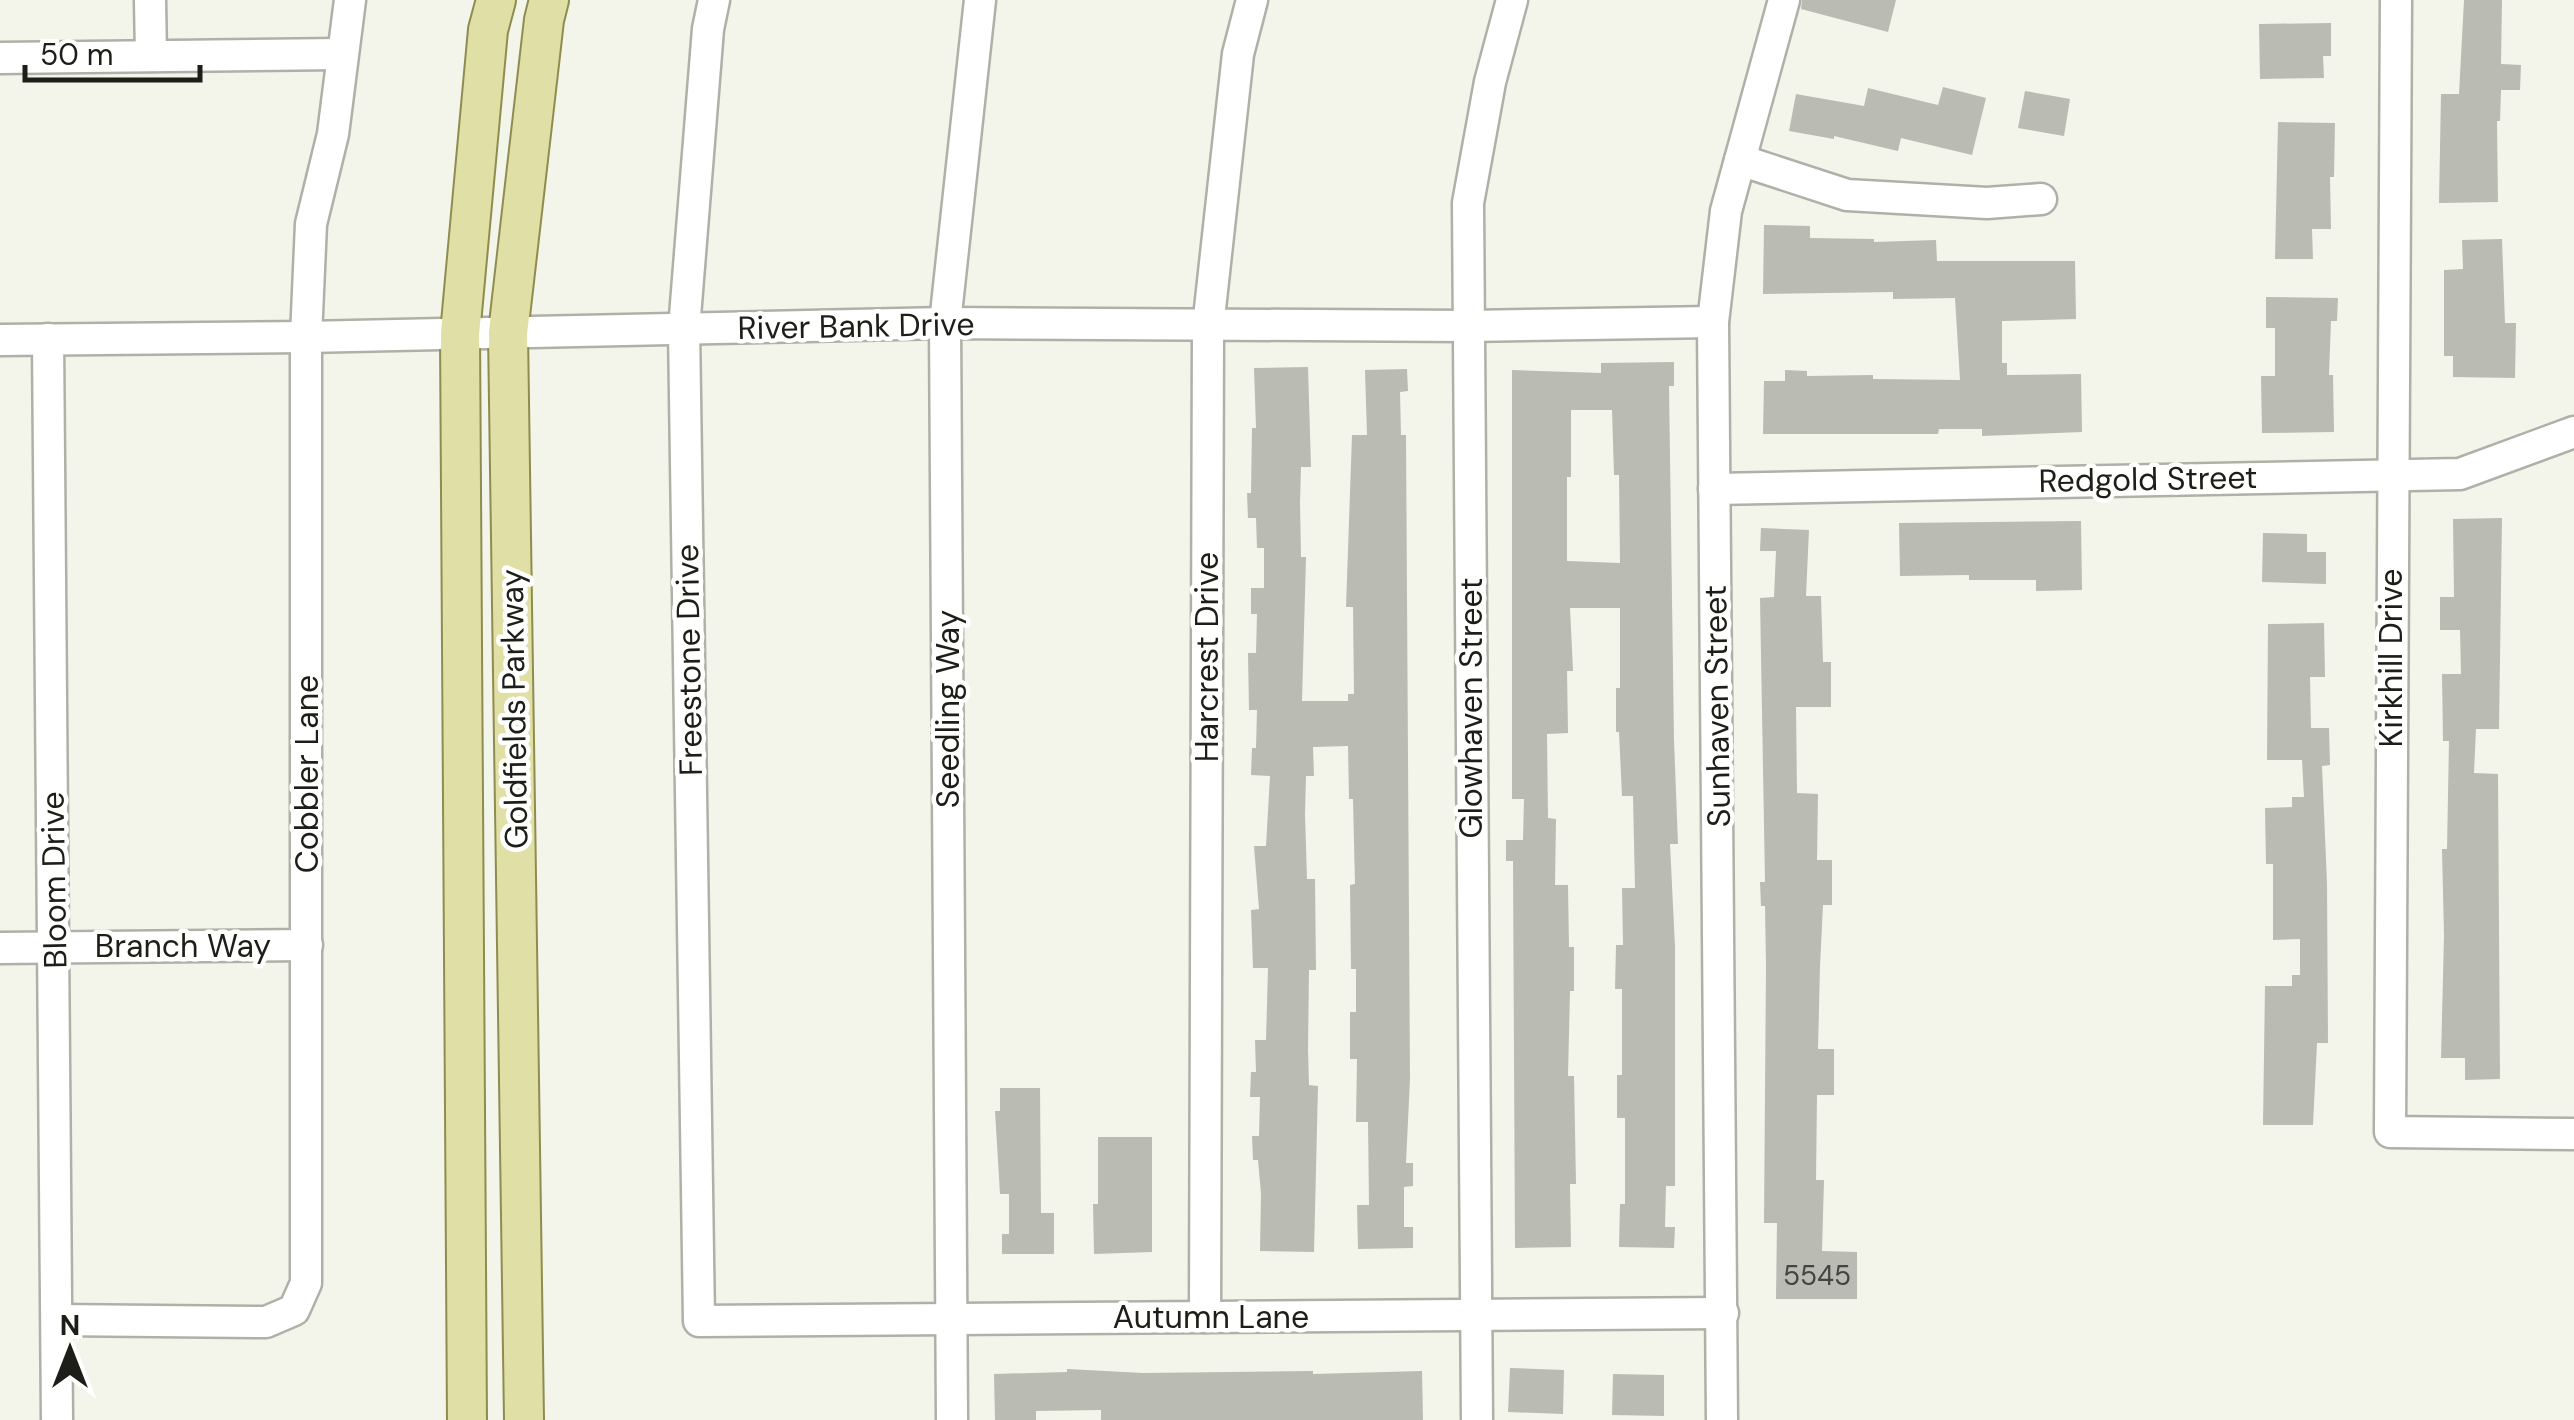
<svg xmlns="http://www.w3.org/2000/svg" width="2574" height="1420" font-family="'DM Sans',sans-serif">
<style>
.building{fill:#babbb2;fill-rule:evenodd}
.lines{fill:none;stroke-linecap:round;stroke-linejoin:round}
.minor-casing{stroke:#b0b0a8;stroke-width:35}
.major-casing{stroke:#8e8d4f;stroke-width:42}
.minor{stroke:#fff;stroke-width:30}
.major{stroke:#e0dfa6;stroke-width:38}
.labels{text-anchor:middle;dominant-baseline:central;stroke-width:9;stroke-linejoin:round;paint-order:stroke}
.number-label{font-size:28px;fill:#444440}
.street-label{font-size:32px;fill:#1d1d1a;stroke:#fffffe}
</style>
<rect width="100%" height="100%" fill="#f3f4ea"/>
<g class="building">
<path d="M 1802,0 L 1896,0 L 1888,32 L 1801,9 Z"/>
<path d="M 2464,0 L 2502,0 L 2501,64 L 2521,65 L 2520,90 L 2501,90 L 2500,121 L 2497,121 L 2498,202 L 2439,203 L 2441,94 L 2459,94 Z"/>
<path d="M 2331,23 L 2331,56 L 2323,56 L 2324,78 L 2260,79 L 2259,24 Z"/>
<path d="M 1943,87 L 1986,98 L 1972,155 L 1901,138 L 1898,151 L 1834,136 L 1834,139 L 1789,131 L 1796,94 L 1864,106 L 1868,88 L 1938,105 Z"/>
<path d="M 2025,91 L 2070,99 L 2064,136 L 2018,128 Z"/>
<path d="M 2278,122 L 2335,123 L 2334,177 L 2330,177 L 2331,229 L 2312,229 L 2313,259 L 2275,259 Z"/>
<path d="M 1764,225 L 1810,226 L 1810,238 L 1874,239 L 1874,242 L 1936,240 L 1937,261 L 2075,261 L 2076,319 L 2002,321 L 2002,363 L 2007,363 L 2007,375 L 2081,374 L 2082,432 L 1982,436 L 1982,429 L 1939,429 L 1938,434 L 1763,434 L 1764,381 L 1785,381 L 1785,370 L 1807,371 L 1807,376 L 1873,375 L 1873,379 L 1960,380 L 1955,298 L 1893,299 L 1893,292 L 1763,294 Z"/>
<path d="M 2502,239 L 2505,323 L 2516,323 L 2515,378 L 2453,377 L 2453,356 L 2444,356 L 2444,270 L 2463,269 L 2462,240 Z"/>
<path d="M 2266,297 L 2338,298 L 2337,321 L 2331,321 L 2329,375 L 2333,375 L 2334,432 L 2262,433 L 2261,376 L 2275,376 L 2275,328 L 2266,328 Z"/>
<path d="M 1674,362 L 1674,386 L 1669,386 L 1674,740 L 1678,844 L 1670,844 L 1675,947 L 1675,1186 L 1666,1186 L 1665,1227 L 1675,1227 L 1674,1248 L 1619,1247 L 1620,1204 L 1625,1204 L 1625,1118 L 1617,1118 L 1617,1075 L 1622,1075 L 1622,989 L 1615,989 L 1616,945 L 1623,945 L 1622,888 L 1635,888 L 1633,796 L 1622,796 L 1619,732 L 1616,732 L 1616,688 L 1620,688 L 1620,608 L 1570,608 L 1573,671 L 1567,671 L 1568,733 L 1547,734 L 1548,818 L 1556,819 L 1555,885 L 1568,885 L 1569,947 L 1574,947 L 1574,991 L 1570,991 L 1568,1076 L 1574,1076 L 1576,1184 L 1570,1184 L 1571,1247 L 1515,1248 L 1513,861 L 1506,861 L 1506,840 L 1523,840 L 1524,799 L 1512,799 L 1512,370 L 1601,373 L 1601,363 ZM 1571,410 L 1612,410 L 1614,475 L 1619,475 L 1620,563 L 1567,561 L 1567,477 L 1571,477 Z"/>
<path d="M 1308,367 L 1311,467 L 1301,467 L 1300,502 L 1301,557 L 1306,557 L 1302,701 L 1348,701 L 1348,694 L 1354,694 L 1353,607 L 1346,607 L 1352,435 L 1367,435 L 1365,370 L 1407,369 L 1408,391 L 1400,392 L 1401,435 L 1406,435 L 1410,1079 L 1406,1163 L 1413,1163 L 1413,1186 L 1404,1187 L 1404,1227 L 1413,1227 L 1413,1248 L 1358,1249 L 1357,1205 L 1369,1205 L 1368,1122 L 1356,1122 L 1357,1059 L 1350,1059 L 1350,1012 L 1356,1012 L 1356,969 L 1351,969 L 1350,885 L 1355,884 L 1353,799 L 1349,799 L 1348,746 L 1313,747 L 1314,776 L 1306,776 L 1305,814 L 1307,879 L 1315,879 L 1316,970 L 1309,970 L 1308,1050 L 1309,1085 L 1318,1086 L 1314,1252 L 1260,1251 L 1261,1194 L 1258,1160 L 1253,1160 L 1252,1136 L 1259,1136 L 1260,1097 L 1250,1097 L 1251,1072 L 1256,1072 L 1255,1040 L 1266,1040 L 1268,968 L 1253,968 L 1251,910 L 1259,909 L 1254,846 L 1266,846 L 1270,776 L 1251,775 L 1252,748 L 1256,748 L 1257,710 L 1249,710 L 1248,653 L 1256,653 L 1257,614 L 1251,614 L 1251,588 L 1264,588 L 1264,548 L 1257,548 L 1256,518 L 1248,518 L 1247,493 L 1251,493 L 1252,428 L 1256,428 L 1254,368 Z"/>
<path d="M 2502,518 L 2499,729 L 2476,729 L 2474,773 L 2498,774 L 2500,1079 L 2465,1080 L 2465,1058 L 2441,1058 L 2444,936 L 2442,849 L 2447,849 L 2449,741 L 2443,741 L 2442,674 L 2461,674 L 2460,630 L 2440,630 L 2440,597 L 2454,597 L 2453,519 Z"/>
<path d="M 2081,521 L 2082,590 L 2036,591 L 2036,580 L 1969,580 L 1969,575 L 1900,576 L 1899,523 Z"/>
<path d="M 1761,528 L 1809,530 L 1806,596 L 1821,596 L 1823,662 L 1831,662 L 1831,707 L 1796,707 L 1797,793 L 1818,794 L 1817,860 L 1832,860 L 1832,905 L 1823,905 L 1820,966 L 1818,1049 L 1834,1049 L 1834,1095 L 1817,1095 L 1816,1180 L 1824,1180 L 1822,1251 L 1857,1252 L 1857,1299 L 1776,1299 L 1777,1223 L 1764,1223 L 1766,965 L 1765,906 L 1761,906 L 1760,882 L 1765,882 L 1760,598 L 1774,597 L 1776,551 L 1760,551 Z"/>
<path d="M 2263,533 L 2307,534 L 2307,552 L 2326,552 L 2326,584 L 2262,582 Z"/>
<path d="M 2324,623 L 2325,677 L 2310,677 L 2311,728 L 2329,728 L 2330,765 L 2322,766 L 2327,883 L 2328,1043 L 2317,1043 L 2313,1125 L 2263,1125 L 2265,986 L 2292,986 L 2292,975 L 2300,975 L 2300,939 L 2273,940 L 2273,864 L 2266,864 L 2265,808 L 2292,807 L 2292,797 L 2304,797 L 2302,760 L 2267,760 L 2268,624 Z"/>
<path d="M 1000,1088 L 1040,1088 L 1041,1213 L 1054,1213 L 1054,1254 L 1002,1254 L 1002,1234 L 1009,1234 L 1009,1194 L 1000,1194 L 995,1111 L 1000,1111 Z"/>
<path d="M 1098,1137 L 1152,1137 L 1152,1252 L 1094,1254 L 1093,1204 L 1098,1204 Z"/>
<path d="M 1510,1368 L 1564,1370 L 1563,1414 L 1508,1412 Z"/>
<path d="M 1067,1369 L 1143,1373 L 1313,1371 L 1313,1374 L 1422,1371 L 1423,1420 L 1101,1420 L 1101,1410 L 1036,1411 L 1036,1420 L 995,1420 L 994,1374 L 1067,1372 Z"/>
<path d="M 1613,1374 L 1664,1375 L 1664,1416 L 1612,1415 Z"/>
</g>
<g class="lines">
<g class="minor-casing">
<g id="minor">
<path d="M 150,0 L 151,56"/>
<path d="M 714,0 L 708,29 L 684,329 L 699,1321 L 1723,1313"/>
<path d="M 2396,0 L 2390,1132 L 2574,1134"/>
<path d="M 0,58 L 340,54"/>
<path d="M 1740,160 L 1847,195 L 1987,203 L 2041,199"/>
<path d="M 48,339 L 57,1420"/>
<path d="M 0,340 L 306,337 L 945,323 L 1468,326 L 1713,322"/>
<path d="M 1714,489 L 2460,474 L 2574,432"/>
<path d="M 0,948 L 307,945"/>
<path d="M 1205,1317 L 1208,327 L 1238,54 L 1252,0"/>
<path d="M 57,1320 L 266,1322 L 294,1310 L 306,1283 L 306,337 L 311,224 L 333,134 L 350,0"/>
<path d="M 952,1420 L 945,323 L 980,0"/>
<path d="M 1477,1420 L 1468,203 L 1490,82 L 1512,0"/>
<path d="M 1722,1420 L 1713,322 L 1726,211 L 1784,0"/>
</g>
</g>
<g class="major-casing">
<g id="major">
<path d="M 467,1420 L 460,334 L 488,30 L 496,0"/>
<path d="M 524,1420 L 508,333 L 544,20 L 549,0"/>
</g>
</g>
<use href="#minor" class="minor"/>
<use href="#major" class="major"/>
</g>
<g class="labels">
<g class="number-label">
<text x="1817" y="1275">5545</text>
</g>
<g class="street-label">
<text transform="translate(856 326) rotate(-1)">River Bank Drive</text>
<text transform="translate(2148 479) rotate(-1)">Redgold Street</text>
<text transform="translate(1207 657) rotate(-90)">Harcrest Drive</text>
<text transform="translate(2391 658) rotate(-90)">Kirkhill Drive</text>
<text transform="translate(689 660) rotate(-91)">Freestone Drive</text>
<text transform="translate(1717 706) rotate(-91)">Sunhaven Street</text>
<text transform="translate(1471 708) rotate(-90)">Glowhaven Street</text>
<text transform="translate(514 709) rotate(-91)">Goldfields Parkway</text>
<text transform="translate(948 709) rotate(-90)">Seedling Way</text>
<text transform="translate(307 774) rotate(-90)">Cobbler Lane</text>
<text transform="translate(54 880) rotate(-91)">Bloom Drive</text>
<text x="183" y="946">Branch Way</text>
<text x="1211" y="1317">Autumn Lane</text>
</g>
</g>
<g transform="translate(70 1350)" stroke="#fffffe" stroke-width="8" paint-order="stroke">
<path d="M0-8L18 38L0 25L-18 38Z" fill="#1d1d1a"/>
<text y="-15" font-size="28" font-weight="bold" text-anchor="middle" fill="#1d1d1a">N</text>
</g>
<path d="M25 65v15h175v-15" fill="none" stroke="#1d1d1a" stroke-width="5"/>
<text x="40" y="65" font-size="30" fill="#1d1d1a" stroke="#fffffe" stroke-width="8" paint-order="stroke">50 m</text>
</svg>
